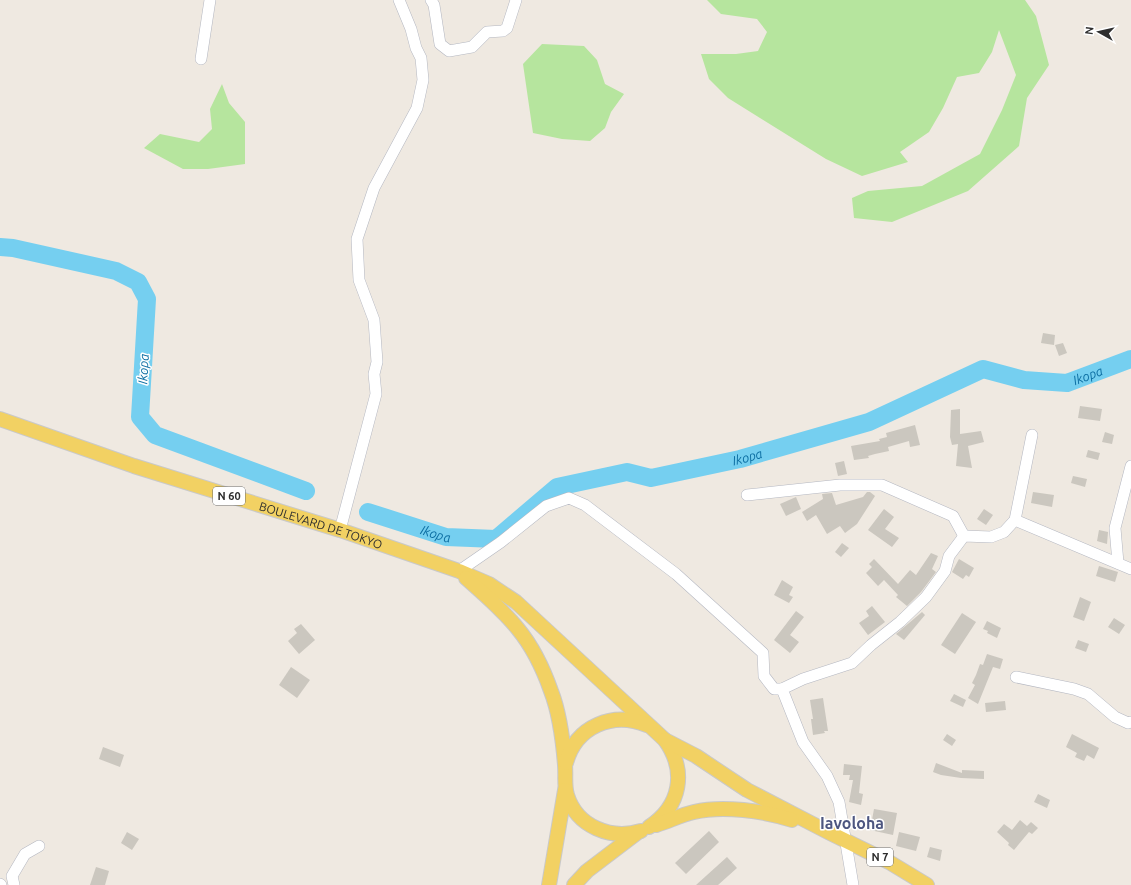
<svg xmlns="http://www.w3.org/2000/svg" width="1131" height="885" font-family="Ubuntu,sans-serif">
<style>
.green{fill:#b6e59e}
.lines{fill:none;stroke-linecap:round;stroke-linejoin:round}
.river{stroke:#75cff0;stroke-width:18}
.building{fill:#cbc7bf}
.minor-casing{stroke:#b4b7c1;stroke-width:12}
.major-casing{stroke:#c9c9c9;stroke-width:16}
.minor{stroke:#fff;stroke-width:11}
.major{stroke:#f2d163;stroke-width:14}
.labels{text-anchor:middle;dominant-baseline:central;stroke-width:3;stroke-linejoin:round;paint-order:stroke}
.shield{fill:#fff;stroke:#6d6d6d;stroke-width:1}
.shield-label{font-size:11px;font-weight:bold;fill:#2e2e2e}
.street-label{font-size:12px;fill:#2e2e2e;stroke:#fff}
.water-label{font-size:13px;font-style:italic;fill:#0d6fa3;stroke:#fff}
.district-label{font-size:16px;font-weight:bold;fill:#4d5680;stroke:#fff}
</style>
<rect width="100%" height="100%" fill="#efe9e1"/>
<g class="green">
<path d="M 707,0 L 1025,0 L 1036,16 L 1049,65 L 1027,98 L 1019,146 L 968,191 L 892,222 L 854,218 L 852,198 L 868,191 L 922,186 L 980,154 L 1002,110 L 1016,75 L 999,30 L 992,52 L 979,73 L 957,77 L 943,108 L 929,132 L 900,152 L 908,162 L 862,176 L 826,159 L 728,98 L 709,79 L 701,54 L 736,54 L 758,51 L 767,32 L 757,19 L 721,14 Z"/>
<path d="M 542,44 L 584,46 L 597,60 L 605,84 L 624,94 L 611,112 L 605,128 L 590,141 L 562,139 L 533,133 L 523,64 Z"/>
<path d="M 222,84 L 229,103 L 245,122 L 245,164 L 208,169 L 183,169 L 144,148 L 160,134 L 199,142 L 212,129 L 210,109 Z"/>
</g>
<g class="lines">
<g class="river">
<path d="M 0,247 L 13,248 L 116,271 L 138,282 L 147,299 L 140,417 L 155,435 L 306,491"/>
<path id="s1" d="M 368,512 L 446,537 L 496,539 L 557,487 L 627,472 L 651,478 L 740,459 L 869,422 L 983,369 L 1024,380 L 1067,383 L 1131,359"/>
</g>
</g>
<g class="building">
<path d="M 1043,333 L 1055,335 L 1054,345 L 1041,343 Z"/>
<path d="M 1063,343 L 1067,353 L 1059,356 L 1055,345 Z"/>
<path d="M 1080,406 L 1102,409 L 1100,421 L 1078,418 Z"/>
<path d="M 960,409 L 960,434 L 981,431 L 984,442 L 968,446 L 972,468 L 956,466 L 958,444 L 952,445 L 950,437 L 951,410 Z"/>
<path d="M 915,425 L 920,445 L 910,447 L 909,441 L 888,447 L 889,451 L 875,454 L 868,456 L 869,458 L 854,460 L 851,446 L 880,441 L 879,439 L 887,437 L 886,433 Z"/>
<path d="M 1105,432 L 1114,435 L 1112,444 L 1102,442 Z"/>
<path d="M 1088,450 L 1100,453 L 1098,460 L 1086,457 Z"/>
<path d="M 844,461 L 847,474 L 838,476 L 835,463 Z"/>
<path d="M 1073,476 L 1087,479 L 1085,487 L 1071,483 Z"/>
<path d="M 867,492 L 870,492 L 875,496 L 857,524 L 845,533 L 840,526 L 827,534 L 816,515 L 807,521 L 802,512 L 823,499 L 822,494 L 832,493 L 836,505 L 863,497 Z"/>
<path d="M 1033,492 L 1054,495 L 1052,507 L 1031,503 Z"/>
<path d="M 796,497 L 801,509 L 786,516 L 780,504 Z"/>
<path d="M 884,509 L 894,517 L 885,529 L 899,538 L 892,547 L 868,530 Z"/>
<path d="M 984,509 L 993,515 L 986,525 L 977,519 Z"/>
<path d="M 1099,530 L 1108,532 L 1107,544 L 1097,541 Z"/>
<path d="M 842,543 L 849,548 L 841,557 L 835,552 Z"/>
<path d="M 931,553 L 938,556 L 932,569 L 936,572 L 921,592 L 907,606 L 896,597 L 898,595 L 884,580 L 878,586 L 866,573 L 872,567 L 869,564 L 874,559 L 898,584 L 910,570 L 916,575 Z"/>
<path d="M 959,559 L 974,568 L 969,577 L 966,575 L 963,579 L 952,572 Z"/>
<path d="M 1099,566 L 1118,572 L 1115,582 L 1096,576 Z"/>
<path d="M 782,580 L 793,587 L 789,595 L 793,597 L 789,603 L 774,595 Z"/>
<path d="M 1080,597 L 1091,602 L 1084,621 L 1073,617 Z"/>
<path d="M 872,606 L 885,622 L 868,635 L 859,623 L 869,616 L 866,611 Z"/>
<path d="M 796,611 L 804,617 L 790,635 L 799,642 L 790,653 L 774,640 Z"/>
<path d="M 922,612 L 925,615 L 904,640 L 896,634 Z"/>
<path d="M 962,613 L 976,622 L 955,654 L 941,645 Z"/>
<path d="M 1114,618 L 1125,625 L 1119,634 L 1108,627 Z"/>
<path d="M 987,621 L 1001,628 L 997,638 L 987,633 L 988,631 L 983,629 Z"/>
<path d="M 301,624 L 315,640 L 299,654 L 288,641 L 297,633 L 294,629 Z"/>
<path d="M 1078,640 L 1089,644 L 1086,652 L 1075,648 Z"/>
<path d="M 987,654 L 1003,659 L 1000,669 L 993,667 L 978,704 L 968,698 L 975,685 L 972,683 L 976,675 L 980,664 L 983,665 Z"/>
<path d="M 291,667 L 310,680 L 297,698 L 279,685 Z"/>
<path d="M 954,694 L 966,700 L 963,707 L 950,701 Z"/>
<path d="M 823,698 L 828,731 L 824,731 L 825,733 L 813,735 L 811,719 L 813,719 L 810,700 Z"/>
<path d="M 1005,701 L 1006,710 L 986,712 L 985,703 Z"/>
<path d="M 947,734 L 956,740 L 952,746 L 943,740 Z"/>
<path d="M 1072,734 L 1099,748 L 1094,759 L 1087,755 L 1084,761 L 1075,757 L 1077,753 L 1066,747 Z"/>
<path d="M 103,747 L 124,755 L 120,767 L 99,759 Z"/>
<path d="M 936,763 L 962,773 L 962,770 L 984,771 L 984,779 L 961,778 L 941,775 L 933,772 Z"/>
<path d="M 844,764 L 862,766 L 859,793 L 863,794 L 861,805 L 849,802 L 853,780 L 849,780 L 850,775 L 843,775 Z"/>
<path d="M 1038,794 L 1050,800 L 1047,808 L 1034,802 Z"/>
<path d="M 874,809 L 897,813 L 893,835 L 870,830 Z"/>
<path d="M 1020,820 L 1027,826 L 1031,822 L 1038,828 L 1032,834 L 1029,832 L 1014,850 L 1008,845 L 1009,843 L 997,832 L 1004,824 L 1012,830 Z"/>
<path d="M 709,831 L 719,842 L 686,874 L 675,863 Z"/>
<path d="M 127,832 L 139,839 L 132,850 L 121,843 Z"/>
<path d="M 899,832 L 920,837 L 916,851 L 896,846 Z"/>
<path d="M 930,847 L 942,850 L 940,861 L 927,857 Z"/>
<path d="M 727,857 L 737,868 L 718,885 L 696,885 Z"/>
<path d="M 96,867 L 109,871 L 105,885 L 90,885 Z"/>
</g>
<g class="lines">
<g class="minor-casing">
<g id="minor">
<path d="M 431,0 L 434,5 L 440,44 L 449,51 L 472,47 L 487,32 L 503,31 L 507,28 L 516,0"/>
<path d="M 201,59 L 210,0"/>
<path d="M 747,495 L 840,485 L 882,485 L 953,516 L 964,536"/>
<path d="M 1015,520 L 1131,569"/>
<path d="M 340,530 L 376,394 L 374,374 L 377,362 L 374,320 L 359,280 L 357,239 L 374,188 L 417,108 L 423,80 L 421,58 L 416,48 L 411,29 L 399,0"/>
<path d="M 1118,563 L 1115,528 L 1131,466"/>
<path d="M 459,571 L 501,542 L 546,506 L 569,498 L 585,505 L 676,574 L 763,653 L 764,676 L 774,689 L 782,689"/>
<path d="M 1016,677 L 1074,689 L 1088,694 L 1115,717 L 1128,723 L 1131,722"/>
<path d="M 0,884 L 1,885"/>
<path d="M 14,885 L 12,876 L 25,854 L 39,846"/>
<path d="M 853,885 L 839,802 L 827,776 L 803,742 L 782,689 L 803,679 L 852,663 L 871,645 L 900,622 L 926,597 L 945,571 L 949,556 L 964,536 L 991,537 L 1004,532 L 1015,520 L 1032,435"/>
</g>
</g>
<g class="major-casing">
<g id="major">
<path id="s2" d="M 0,419 L 134,466 L 340,530 L 459,571 L 489,584 L 516,602 L 665,740 C 687,771 681,806 649,827"/>
<path d="M 466,578 C 484,594 503,610 518,629 C 532,646 544,671 551,691 C 560,714 563,740 565,765 C 566,776 564,785 567,795 C 577,827 611,840 641,831"/>
<path d="M 665,740 L 696,756 L 747,790 L 830,833 L 889,862 L 927,885"/>
<path d="M 566,763 C 576,726 613,711 647,725"/>
<path d="M 656,825 C 669,821 681,815 694,812 C 723,805 764,811 792,820"/>
<path d="M 549,885 L 565,790"/>
<path d="M 574,885 L 587,871 L 637,833"/>
</g>
</g>
<use href="#minor" class="minor"/>
<use href="#major" class="major"/>
</g>
<g class="labels">
<g class="shield">
<rect x="213" y="487" width="32" height="18" rx="3"/>
<rect x="867" y="848" width="26" height="18" rx="3"/>
</g>
<g class="shield-label">
<text x="229" y="496">N 60</text>
<text x="880" y="857">N 7</text>
</g>
<g class="street-label">
<text stroke="none"><textPath href="#s2" startOffset="338">BOULEVARD DE TOKYO</textPath></text>
</g>
<g class="water-label">
<text transform="translate(143 369) rotate(-87)">Ikopa</text>
<text stroke="none"><textPath href="#s1" startOffset="767">Ikopa</textPath></text>
<text stroke="none"><textPath href="#s1" startOffset="407">Ikopa</textPath></text>
<text stroke="none"><textPath href="#s1" startOffset="71">Ikopa</textPath></text>
</g>
<g class="district-label">
<text x="852" y="823">Iavoloha</text>
</g>
</g>
<g transform="translate(1099 32) rotate(278)" stroke="#ffffff" stroke-width="3" paint-order="stroke">
<path d="M0-3L7 15L0 10L-7 15Z" fill="#2e2e2e"/>
<text y="-6" font-size="11" font-weight="bold" text-anchor="middle" fill="#2e2e2e">N</text>
</g>
</svg>
